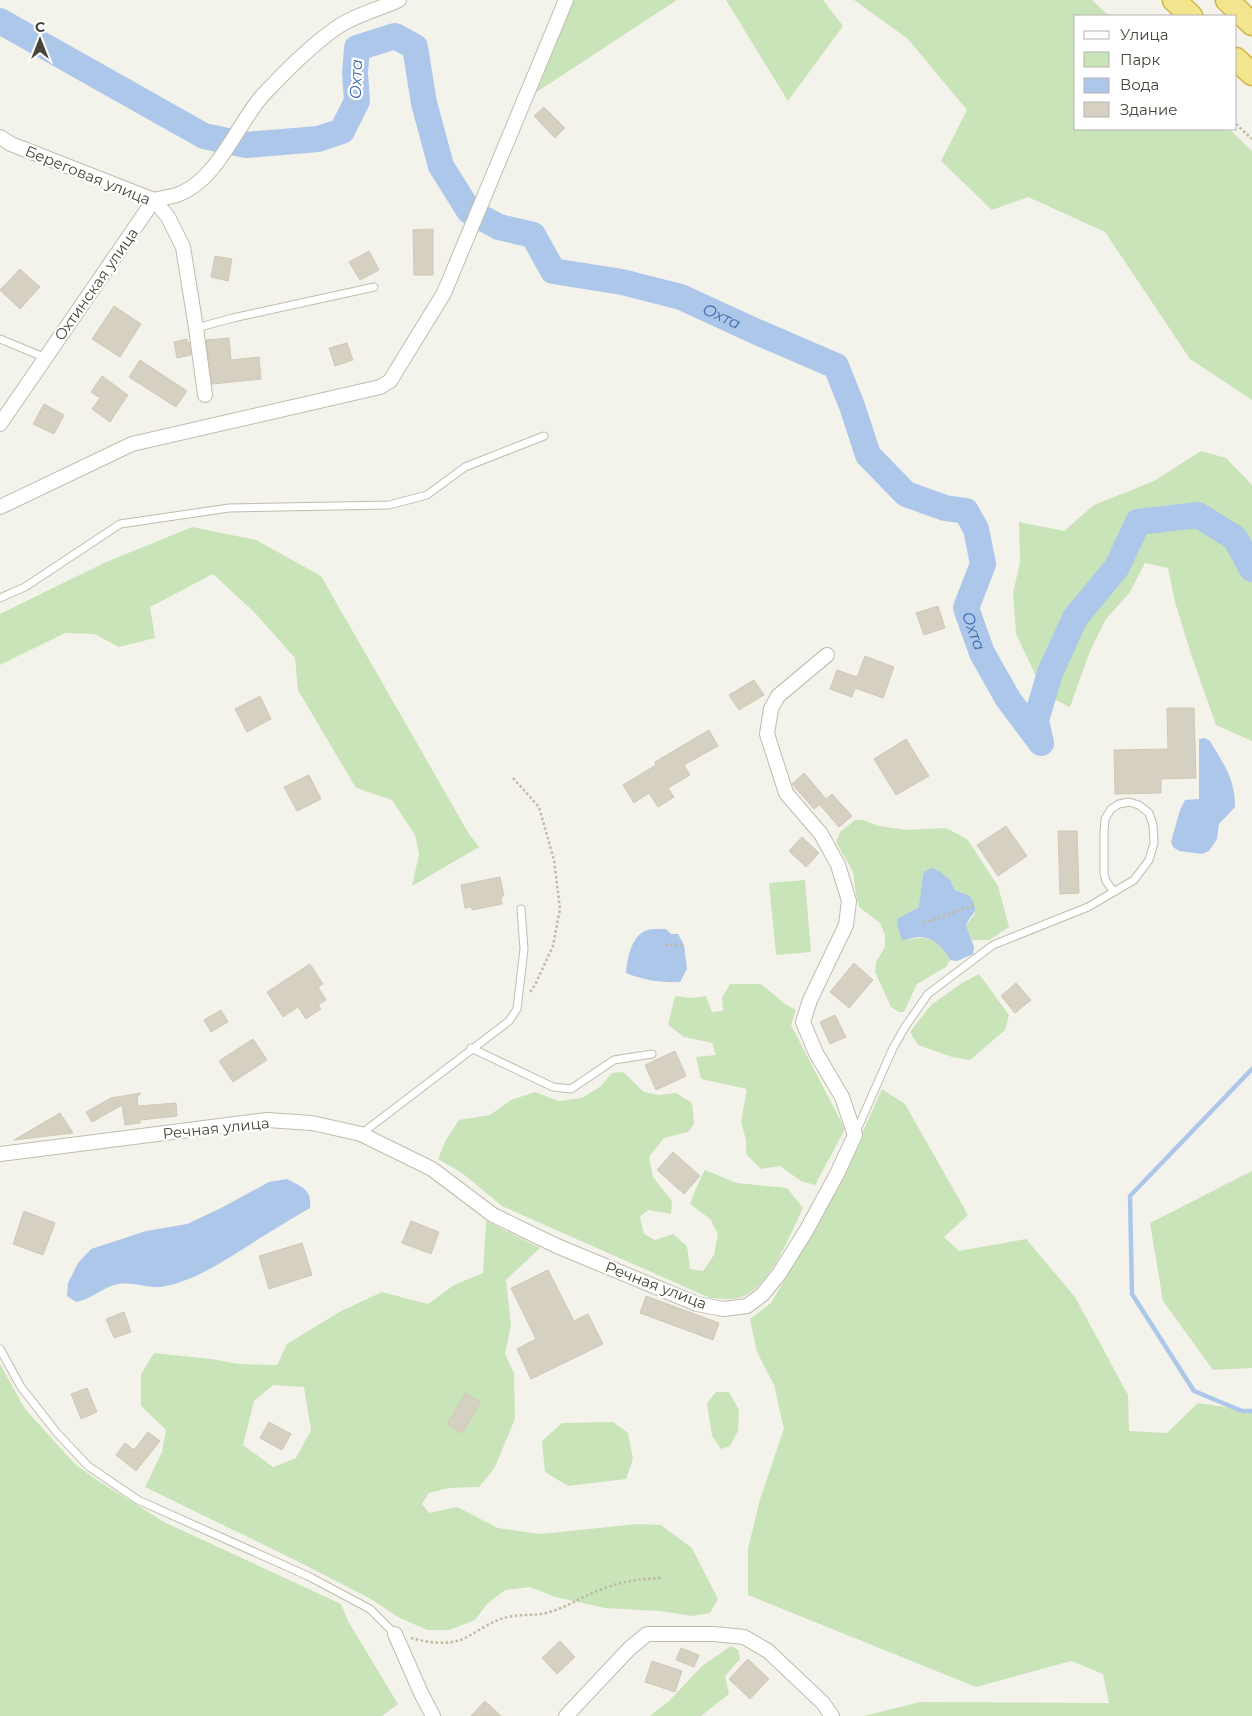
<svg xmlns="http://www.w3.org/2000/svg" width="1252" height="1716" font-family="Montserrat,sans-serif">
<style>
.green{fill:#c9e4b8;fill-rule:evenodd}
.water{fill:#adc7ea}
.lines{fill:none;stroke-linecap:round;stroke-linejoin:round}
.stream{stroke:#adc7ea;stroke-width:4.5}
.river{stroke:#adc7ea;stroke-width:26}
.building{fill:#d5d0c1;stroke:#cfc9b5}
.service-casing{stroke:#bfbcae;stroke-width:9}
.minor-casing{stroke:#bfbcae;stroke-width:16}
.trunk-casing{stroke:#d0b549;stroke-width:25}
.path{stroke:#bfbaa1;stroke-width:2.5;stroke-dasharray:2.5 2.5;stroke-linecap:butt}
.service{stroke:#fff;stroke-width:7}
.minor{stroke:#fff;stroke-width:14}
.trunk{stroke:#f3e48e;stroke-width:22}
.labels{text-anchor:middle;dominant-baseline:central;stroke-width:4.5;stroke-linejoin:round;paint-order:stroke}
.street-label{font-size:15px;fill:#484439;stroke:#fff}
.water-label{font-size:16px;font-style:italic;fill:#3b69aa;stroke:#fff}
</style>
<rect width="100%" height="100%" fill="#f4f3eb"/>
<g class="green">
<path d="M 572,0 L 677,0 L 535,93 Z"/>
<path d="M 726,0 L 823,0 L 843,26 L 788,101 Z"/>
<path d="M 854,0 L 1092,0 L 1109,16 L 1076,16 L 1076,129 L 1229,129 L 1252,151 L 1252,400 L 1190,359 L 1105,232 L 1028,197 L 992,210 L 941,161 L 967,110 L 908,39 Z"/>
<path d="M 1201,451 L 1226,458 L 1252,485 L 1252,741 L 1216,725 L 1191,654 L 1175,602 L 1168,568 L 1145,563 L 1130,592 L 1106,619 L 1090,651 L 1070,707 L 1045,695 L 1016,634 L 1013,593 L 1020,562 L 1019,522 L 1064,531 L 1094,505 L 1154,481 Z"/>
<path d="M 192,527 L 256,540 L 321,576 L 469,834 L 479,847 L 412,886 L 419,854 L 415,835 L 392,800 L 356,788 L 298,690 L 295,658 L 253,611 L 213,574 L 150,607 L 155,638 L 119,647 L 94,634 L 65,633 L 0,665 L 0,614 L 104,563 Z"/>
<path d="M 855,820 L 863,820 L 879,826 L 907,830 L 946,828 L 967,839 L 998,886 L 1009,927 L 989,940 L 972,940 L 966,925 L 975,914 L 970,896 L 955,890 L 950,880 L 922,878 L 921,901 L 918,908 L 898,918 L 908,940 C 929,934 941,942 950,960 L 946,967 L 917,984 L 904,1012 L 899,1012 L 891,1007 L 875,972 L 876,962 L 885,947 L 885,935 L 880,923 L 859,907 L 856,895 L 853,872 L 836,842 L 840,832 Z"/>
<path d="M 805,880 L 811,952 L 776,955 L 769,883 Z"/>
<path d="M 979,974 L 1009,1015 L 1005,1030 L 970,1060 L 952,1057 L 918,1045 L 910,1032 L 931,1005 L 962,983 Z"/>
<path d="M 730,984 L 761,984 L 785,1004 L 796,1010 L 791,1025 L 845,1129 L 815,1185 L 801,1181 L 780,1166 L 761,1169 L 746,1154 L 746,1140 L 741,1122 L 747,1089 L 701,1079 L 696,1057 L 716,1055 L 712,1043 L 684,1037 L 668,1025 L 675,996 L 691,998 L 706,996 L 712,1012 L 723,1011 L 722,998 Z"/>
<path d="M 623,1072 L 644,1092 L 658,1095 L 676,1093 L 692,1103 L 694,1124 L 688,1132 L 664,1138 L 649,1157 L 653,1177 L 672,1201 L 671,1214 L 648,1210 L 640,1217 L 644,1234 L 655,1240 L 673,1234 L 687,1246 L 690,1269 L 703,1271 L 714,1255 L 718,1234 L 710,1219 L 690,1204 C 694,1192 699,1181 705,1170 L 737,1183 L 787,1188 L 803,1208 C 789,1236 770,1290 738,1298 C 730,1300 718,1298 710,1298 L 502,1206 L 462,1173 L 438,1159 L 446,1140 L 459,1120 L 490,1115 L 511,1100 L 535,1092 L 559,1101 L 582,1098 L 601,1086 L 612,1073 Z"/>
<path d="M 882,1089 L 905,1104 L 968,1215 L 944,1237 L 959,1251 L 1026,1239 L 1075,1297 L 1128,1395 L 1129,1431 L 1167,1433 L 1198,1403 L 1252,1411 L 1252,1716 L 864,1716 L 920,1702 L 1109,1703 L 1103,1674 L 1071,1661 L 976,1687 L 748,1595 L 748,1549 L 760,1499 L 784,1429 L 774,1385 L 757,1352 L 750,1319 L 771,1303 L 839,1185 Z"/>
<path d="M 1252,1171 L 1252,1368 L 1213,1370 L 1163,1301 L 1150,1223 Z"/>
<path d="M 486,1221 L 540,1248 L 506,1280 L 511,1325 L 505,1354 L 514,1373 L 515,1419 L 494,1469 L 479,1487 L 449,1488 L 429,1493 L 422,1504 L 429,1513 L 457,1507 L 498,1528 L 540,1534 L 638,1524 L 661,1525 L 692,1548 L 718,1599 L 710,1613 L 692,1616 L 660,1611 L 605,1608 L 555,1597 L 530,1587 L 505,1590 L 487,1604 L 475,1620 L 449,1630 L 427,1630 L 398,1617 L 371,1599 L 303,1564 L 145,1487 L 162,1452 L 166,1430 L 141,1406 L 141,1374 L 154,1353 L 211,1359 L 239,1364 L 277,1365 L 287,1344 L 341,1311 L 382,1292 L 428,1304 L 454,1285 L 483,1273 ZM 273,1385 L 304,1387 L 311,1430 L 296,1458 L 273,1467 L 243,1445 L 254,1401 Z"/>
<path d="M 0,1364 L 25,1409 L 75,1464 L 97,1480 L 164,1522 L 341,1604 L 348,1621 L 398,1704 L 382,1716 L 0,1716 Z"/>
<path d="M 716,1392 L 729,1392 L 739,1410 L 738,1431 L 730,1446 L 721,1449 L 712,1436 L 707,1403 Z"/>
<path d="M 613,1422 L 628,1433 L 633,1459 L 626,1479 L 568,1486 L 545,1472 L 542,1441 L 562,1423 Z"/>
<path d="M 731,1646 L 738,1650 L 740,1659 L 725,1676 L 729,1694 L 701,1716 L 650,1716 L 669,1701 L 702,1666 Z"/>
</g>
<g class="water">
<path d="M 1205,738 L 1210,741 C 1224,765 1235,778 1235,807 L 1219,824 L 1217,839 L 1209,851 L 1202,854 L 1179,851 L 1173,847 L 1171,842 L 1180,810 L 1185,800 L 1199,799 L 1199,739 Z"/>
<path d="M 932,868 L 939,871 L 950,880 L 955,890 L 970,896 C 980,915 973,910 966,925 L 974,947 L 973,954 L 957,961 L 950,960 C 943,947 934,937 918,937 C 913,937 908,940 902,940 L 897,925 L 898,918 L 918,908 C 922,896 920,884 924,872 Z"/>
<path d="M 655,929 L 666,929 L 671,934 L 678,934 L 684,945 L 687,969 L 680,982 C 662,983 643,980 626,973 C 627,960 631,939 643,932 C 646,930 651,929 655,929 Z"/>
<path d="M 287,1179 C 302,1187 312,1189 310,1208 C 296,1216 283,1224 270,1232 C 238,1251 198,1282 160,1287 C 147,1288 132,1282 118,1284 C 105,1286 92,1299 76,1302 L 67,1296 L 68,1283 L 78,1263 L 91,1249 L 146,1231 L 187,1224 L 221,1208 L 269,1182 Z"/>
</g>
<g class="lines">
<path class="stream" d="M 1252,1069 L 1130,1196 L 1132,1294 L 1194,1391 L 1242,1411 L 1252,1411"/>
<path class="river" id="s1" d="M 0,21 L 204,136 L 246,145 L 318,139 L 342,131 L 357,101 L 355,73 L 357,48 L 395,36 L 415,47 L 424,103 L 441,166 L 469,211 L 499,227 L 533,235 L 553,271 L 622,282 L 681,297 L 757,332 L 836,366 L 852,406 L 868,455 L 906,494 L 945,508 L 966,511 L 976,529 L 983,564 L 966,608 L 982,653 L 1008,699 L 1041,743 L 1036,720 L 1050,673 L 1075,618 L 1117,567 L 1138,522 L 1198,515 L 1235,538 L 1252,569"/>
</g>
<g class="building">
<path d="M 544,107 L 565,128 L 555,138 L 534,116 Z"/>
<path d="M 433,229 L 433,275 L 414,275 L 413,230 Z"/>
<path d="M 369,251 L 379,270 L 360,280 L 349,262 Z"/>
<path d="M 215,256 L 232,259 L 228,281 L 211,277 Z"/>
<path d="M 20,269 L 40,287 L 20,309 L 0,290 Z"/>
<path d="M 114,306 L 141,324 L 120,357 L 92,339 Z"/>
<path d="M 229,338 L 231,360 L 259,357 L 261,379 L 212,384 L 206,340 Z"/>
<path d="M 187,339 L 187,343 L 189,342 L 191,355 L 177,358 L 174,342 Z"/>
<path d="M 347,343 L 353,360 L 335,366 L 329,348 Z"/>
<path d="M 140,360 L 187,391 L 176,407 L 129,377 Z"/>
<path d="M 102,376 L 128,395 L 110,422 L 92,409 L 100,398 L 91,392 Z"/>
<path d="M 44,404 L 64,415 L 54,434 L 33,424 Z"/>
<path d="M 938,606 L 945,628 L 924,635 L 916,613 Z"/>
<path d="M 865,656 L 894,667 L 883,698 L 855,688 L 852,697 L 830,689 L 837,670 L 857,677 Z"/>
<path d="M 754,680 L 764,695 L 739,710 L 729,695 Z"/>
<path d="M 260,696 L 271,719 L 247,732 L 235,709 Z"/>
<path d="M 1167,708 L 1194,708 L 1196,778 L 1161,779 L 1161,793 L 1115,794 L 1114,750 L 1168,749 Z"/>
<path d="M 709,730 L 718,746 L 684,765 L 690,775 L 668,788 L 674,797 L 658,807 L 649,793 L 634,803 L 623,785 L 656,765 L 655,762 Z"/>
<path d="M 906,739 L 929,776 L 896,795 L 874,759 Z"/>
<path d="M 804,773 L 826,799 L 832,794 L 852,816 L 839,827 L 820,805 L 823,802 L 814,809 L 792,784 Z"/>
<path d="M 309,775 L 321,799 L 297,811 L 284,787 Z"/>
<path d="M 1006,826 L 1027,856 L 998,876 L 977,845 Z"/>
<path d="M 1058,831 L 1077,831 L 1079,893 L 1060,894 Z"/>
<path d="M 802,837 L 819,853 L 806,867 L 789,851 Z"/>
<path d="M 500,877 L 504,896 L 501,896 L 502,904 L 472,910 L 472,907 L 465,908 L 461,885 Z"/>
<path d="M 854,963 L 873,980 L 849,1008 L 830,992 Z"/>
<path d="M 310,964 L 323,984 L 318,987 L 326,1000 L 318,1005 L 321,1009 L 306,1019 L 298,1007 L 283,1017 L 267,992 Z"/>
<path d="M 1016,983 L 1031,1000 L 1015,1013 L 1001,996 Z"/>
<path d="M 221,1010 L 228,1022 L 211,1032 L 204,1020 Z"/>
<path d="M 835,1015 L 846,1037 L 830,1044 L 820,1022 Z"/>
<path d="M 253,1039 L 267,1060 L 233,1082 L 219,1061 Z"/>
<path d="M 675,1051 L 686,1076 L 656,1090 L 645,1065 Z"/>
<path d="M 141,1093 L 137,1097 L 138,1106 L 176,1103 L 177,1116 L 140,1120 L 140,1123 L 125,1125 L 122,1105 L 92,1122 L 86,1112 L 111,1098 Z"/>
<path d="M 60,1113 L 73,1133 L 14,1140 Z"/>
<path d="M 673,1152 L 700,1176 L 684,1194 L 657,1170 Z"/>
<path d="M 24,1211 L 55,1223 L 43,1255 L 13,1244 Z"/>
<path d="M 411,1221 L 439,1232 L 431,1254 L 402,1243 Z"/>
<path d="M 302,1243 L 312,1275 L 269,1289 L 259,1256 Z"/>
<path d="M 548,1270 L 574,1321 L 588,1314 L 603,1344 L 531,1379 L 517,1349 L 536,1339 L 511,1288 Z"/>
<path d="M 646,1296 L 719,1323 L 713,1340 L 640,1313 Z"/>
<path d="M 124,1312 L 131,1332 L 114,1338 L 106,1319 Z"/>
<path d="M 87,1388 L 97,1412 L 81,1419 L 71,1394 Z"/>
<path d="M 466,1393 L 480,1402 L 462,1433 L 447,1424 Z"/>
<path d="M 269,1422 L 291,1434 L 282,1450 L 260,1438 Z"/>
<path d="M 148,1432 L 160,1441 L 136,1471 L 116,1455 L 125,1443 L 134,1450 Z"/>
<path d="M 560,1641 L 575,1657 L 557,1674 L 542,1658 Z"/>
<path d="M 681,1648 L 699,1655 L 694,1667 L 676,1660 Z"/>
<path d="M 748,1659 L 769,1679 L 750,1699 L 729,1679 Z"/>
<path d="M 652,1661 L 682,1671 L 675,1692 L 645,1682 Z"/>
<path d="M 485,1701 L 501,1716 L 471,1716 Z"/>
</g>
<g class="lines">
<g class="service-casing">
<g id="service">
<path d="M 196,328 L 233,318 L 374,287"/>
<path d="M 0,339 L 46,358"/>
<path d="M 0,598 L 25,587 L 120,524 L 229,508 L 389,505 L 427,495 L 465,467 L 544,436"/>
<path d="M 471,1048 L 553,1087 L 571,1089 L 614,1060 L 652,1054"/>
<path d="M 856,1132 L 893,1048 L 905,1027 L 928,994 L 993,945 L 1088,907 L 1134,880 L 1149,860 L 1154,843 L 1153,825 L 1149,813 L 1139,805 L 1129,802 L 1119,804 L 1111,809 L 1105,819 L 1104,831 L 1104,874 L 1106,881 L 1114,892"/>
<path d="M 361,1134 L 509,1021 L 517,1009 L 524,949 L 521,909"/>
<path d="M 0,1349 L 21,1387 L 57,1433 L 88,1466 L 138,1500 L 308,1576 L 370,1609 L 395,1634"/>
</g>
</g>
<g class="minor-casing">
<g id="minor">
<path d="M 0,137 L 11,144 L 154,200 L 168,217 L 183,247 L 196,328 L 205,395"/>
<path d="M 0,424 L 154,200 C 162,198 170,197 177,195 C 218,180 235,127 263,95 C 286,71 311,45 339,26 C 357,14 380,9 399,0"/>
<path d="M 0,507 L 132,444 L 380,387 L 390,381 L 444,293 L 566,0"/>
<path d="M 0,1154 L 267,1120 L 312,1123 L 361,1134 L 432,1169 L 493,1215 L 557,1246 L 697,1304 L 724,1309 L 747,1306 L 763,1294 L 779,1274 L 806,1231 L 837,1174 L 855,1135 L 842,1097 L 816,1053 L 803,1022 L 810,1000 L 846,925 L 849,901 L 838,865 L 821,834 L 786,793 L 767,734 L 771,709 L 778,696 L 827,655"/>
<path d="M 395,1634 L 421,1693 L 433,1716"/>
<path d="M 566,1716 L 629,1649 L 647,1634 L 714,1634 L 744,1637 L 768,1651 L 823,1703 L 832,1716"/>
</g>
</g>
<g class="trunk-casing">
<g id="trunk">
<path d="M 1174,0 L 1191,16"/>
<path d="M 1227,0 L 1252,24"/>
<path d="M 1236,59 L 1252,74"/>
</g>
</g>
<g class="path">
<path d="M 1236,124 L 1252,139"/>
<path d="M 513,778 L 539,807 L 554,860 L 560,909 L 553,946 L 535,985 L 530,992"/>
<path d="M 924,923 L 975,905"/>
<path d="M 665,945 L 684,945"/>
<path d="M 411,1638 C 429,1643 451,1646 467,1637 C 480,1630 493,1620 508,1617 C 520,1614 534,1616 546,1613 C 566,1608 583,1596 602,1589 C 623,1581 639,1579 662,1578"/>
</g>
<use href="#service" class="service"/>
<use href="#minor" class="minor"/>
<use href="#trunk" class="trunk"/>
</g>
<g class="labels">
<g class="street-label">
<text transform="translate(88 175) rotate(22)">Береговая улица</text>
<text transform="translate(96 284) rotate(-55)">Охтинская улица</text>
<text transform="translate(216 1128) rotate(-6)">Речная улица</text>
<text transform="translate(656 1285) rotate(21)">Речная улица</text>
</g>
<g class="water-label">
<text transform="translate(356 79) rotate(-88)">Охта</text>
<text stroke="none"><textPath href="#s1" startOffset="985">Охта</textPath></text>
<text stroke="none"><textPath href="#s1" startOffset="1449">Охта</textPath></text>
</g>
</g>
<rect x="1074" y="15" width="162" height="115" fill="#ffffff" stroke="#b6b4b0"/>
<rect x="1084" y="31" width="25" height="8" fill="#ffffff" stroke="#b6b4b0"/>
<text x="1120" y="40" font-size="15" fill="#484439">Улица</text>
<rect x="1084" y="52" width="25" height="15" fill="#c9e4b8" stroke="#b6b4b0"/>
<text x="1120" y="65" font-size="15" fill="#484439">Парк</text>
<rect x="1084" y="78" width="25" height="15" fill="#adc7ea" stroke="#b6b4b0"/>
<text x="1120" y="90" font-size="15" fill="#484439">Вода</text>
<rect x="1084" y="102" width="25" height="15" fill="#d5d0c1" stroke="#b6b4b0"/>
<text x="1120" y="115" font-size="15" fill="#484439">Здание</text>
<g transform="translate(40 40)" stroke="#ffffff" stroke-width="4" paint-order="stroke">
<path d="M0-4L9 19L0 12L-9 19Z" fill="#484439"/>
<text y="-8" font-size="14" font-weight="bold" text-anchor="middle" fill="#484439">С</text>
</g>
</svg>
